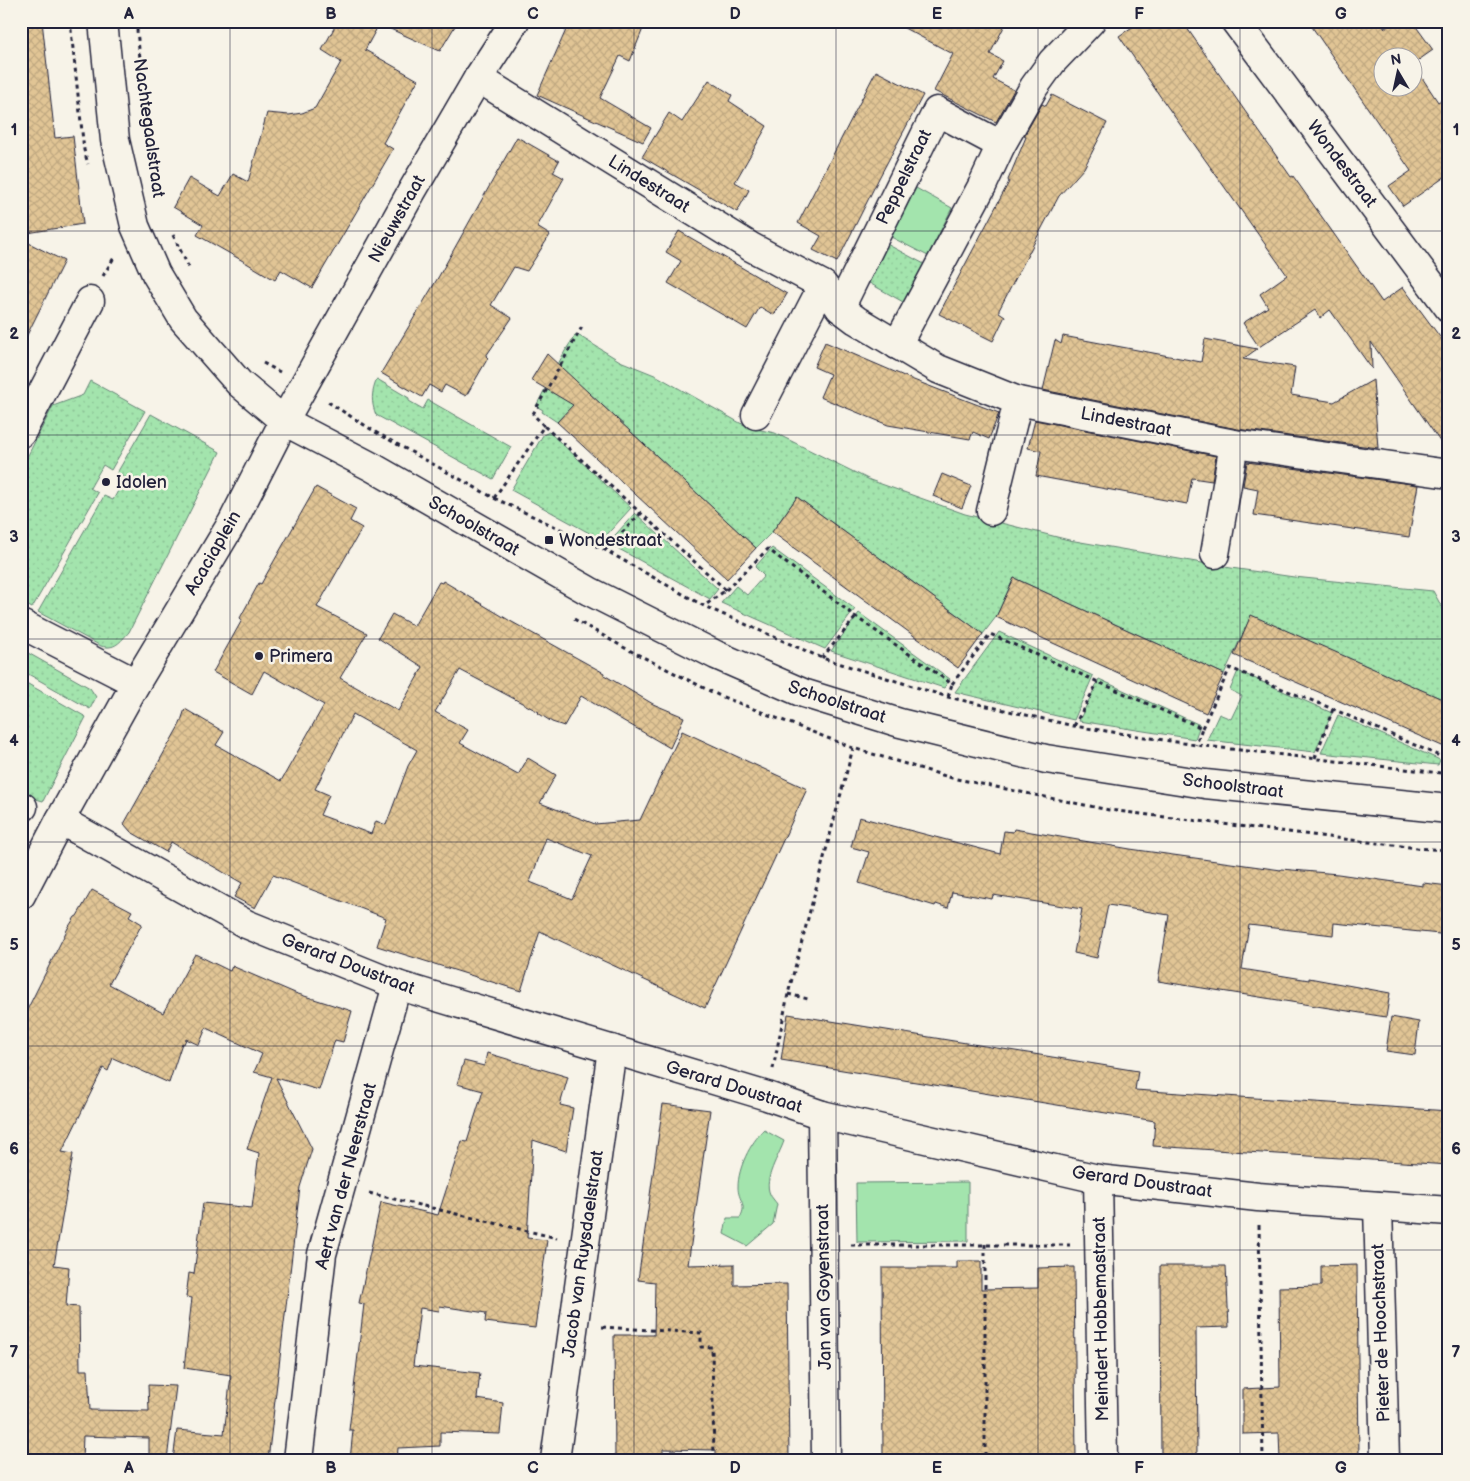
<svg xmlns="http://www.w3.org/2000/svg" width="1470" height="1481" font-family="'Balsamiq Sans',sans-serif">
<style>
.grass{fill:url(#grass-dots);stroke:#628374}
.park{fill:#a3e4ad;stroke:#628374}
.building{fill:url(#building-cross-hatch);stroke:#22223b;fill-rule:evenodd}
.lines{fill:none;stroke-linecap:round;stroke-linejoin:round}
.minor-casing{stroke:#22223b;stroke-width:31}
.path{stroke:#22223b;stroke-width:3;stroke-dasharray:4 4;stroke-linecap:butt}
.minor{stroke:#f7f3e8;stroke-width:28}
.grid{fill:none;stroke:#22223b;stroke-width:1;stroke-opacity:0.55}
.poi-dot{fill:#22223b;stroke:#f7f3e8;stroke-width:2}
.labels{text-anchor:middle;dominant-baseline:central;stroke-width:5;stroke-linejoin:round;paint-order:stroke}
.street-label{font-size:18px;fill:#22223b;stroke:#f7f3e8}
.poi-label{font-size:18px;fill:#22223b;stroke:#f7f3e8;text-anchor:start}
.neatline{fill:none;stroke:#22223b;stroke-width:2}
.grid-label{font-size:16px;text-anchor:middle;font-weight:bold;fill:#22223b}
</style>
<defs>
<pattern id="grass-dots" width="8" height="8" patternUnits="userSpaceOnUse" patternTransform="scale(1.25)"><rect width="8" height="8" fill="#a3e4ad"/><path d="M2 2h.1M6 6h.1" fill="none" stroke="#8cc396" stroke-width="1.8" stroke-linecap="round"/></pattern>
<pattern id="building-cross-hatch" width="8" height="8" patternUnits="userSpaceOnUse" patternTransform="scale(1.25)"><rect width="8" height="8" fill="#e1c595"/><path d="M0 0l8 8M0 8l8-8" fill="none" stroke="#c1a981"/></pattern>
</defs>
<rect width="100%" height="100%" fill="#f7f3e8"/>
<filter id="ink" filterUnits="userSpaceOnUse"><feTurbulence type="fractalNoise" baseFrequency=".02" numOctaves="2"/><feDisplacementMap in="SourceGraphic" scale="10" xChannelSelector="R" yChannelSelector="G"/><feConvolveMatrix kernelMatrix="1 2 1 2 8 2 1 2 1" color-interpolation-filters="sRGB"/></filter>
<g filter="url(#ink)">
<g class="grass">
<path d="M 881,241 L 928,266 L 905,303 L 862,279 Z"/>
<path d="M 576,334 L 620,361 L 657,376 L 740,423 L 756,429 L 775,433 L 870,480 L 965,514 L 1069,540 L 1231,568 L 1294,577 L 1433,591 L 1449,620 L 1449,640 L 1446,643 L 1449,650 L 1449,702 L 1251,616 L 1224,674 L 1014,578 L 996,617 L 983,634 L 797,497 L 772,532 L 756,548 L 587,391 L 557,422 L 542,412 L 543,410 L 536,406 L 565,351 Z"/>
<path d="M 377,379 L 409,398 L 409,401 L 423,409 L 428,400 L 511,447 L 493,479 L 376,415 C 371,402 371,393 377,379 Z"/>
<path d="M 90,381 L 145,411 L 111,470 L 103,465 L 90,488 L 98,493 L 32,608 L 21,602 L 21,469 L 53,406 L 83,395 Z"/>
<path d="M 151,414 L 220,452 L 129,632 C 120,642 115,650 101,646 L 38,612 L 104,496 L 113,500 L 125,478 L 117,473 Z"/>
<path d="M 549,432 L 631,508 L 602,540 L 511,490 L 543,435 Z"/>
<path d="M 635,513 L 718,589 L 710,599 L 608,543 Z"/>
<path d="M 772,548 L 855,609 L 825,649 L 721,603 L 736,586 L 747,595 L 764,576 L 755,567 Z"/>
<path d="M 859,613 L 950,679 L 944,688 L 831,651 Z"/>
<path d="M 999,632 L 1093,676 L 1074,720 L 955,692 Z"/>
<path d="M 21,649 L 90,688 L 96,697 L 90,709 L 21,670 Z"/>
<path d="M 1238,671 L 1332,713 L 1315,752 L 1207,740 L 1219,714 L 1231,719 L 1242,696 L 1230,690 Z"/>
<path d="M 1099,679 L 1200,725 L 1195,739 L 1079,721 Z"/>
<path d="M 21,680 L 86,717 L 43,801 L 36,799 L 33,801 L 21,795 Z"/>
<path d="M 1338,715 L 1440,760 L 1438,765 L 1321,753 Z"/>
</g>
<g class="park">
<path d="M 916,188 L 952,208 L 928,256 L 891,237 Z"/>
<path d="M 764,1130 L 784,1141 C 779,1156 763,1179 770,1194 C 771,1197 775,1201 777,1204 L 773,1224 L 747,1246 L 724,1234 L 727,1218 L 740,1218 C 748,1203 738,1201 738,1187 C 738,1168 750,1143 764,1130 Z"/>
<path d="M 968,1182 L 968,1241 L 857,1242 L 856,1183 Z"/>
</g>
<g class="building">
<path d="M 21,21 L 42,21 L 55,138 L 73,136 L 83,224 L 21,234 Z"/>
<path d="M 338,21 L 458,21 L 440,51 L 379,24 L 365,50 L 418,80 L 383,143 L 393,149 L 312,288 L 281,270 L 275,280 L 243,261 L 197,235 L 203,225 L 173,207 L 189,178 L 220,196 L 233,174 L 248,182 L 267,113 L 289,115 L 302,113 L 315,108 L 341,62 L 322,50 Z"/>
<path d="M 570,21 L 646,21 L 630,61 L 620,56 L 600,98 L 651,128 L 643,142 L 537,95 Z"/>
<path d="M 891,21 L 1007,21 L 990,54 L 1003,61 L 993,79 L 1014,90 L 996,122 L 934,91 L 953,54 Z"/>
<path d="M 1141,21 L 1182,21 L 1291,177 L 1293,176 L 1382,302 L 1403,287 L 1440,337 L 1449,349 L 1449,433 L 1444,426 L 1441,443 L 1371,342 L 1372,369 L 1330,310 L 1320,318 L 1315,310 L 1259,347 L 1243,323 L 1268,307 L 1260,294 L 1287,275 L 1162,99 L 1119,36 Z"/>
<path d="M 1308,21 L 1380,21 L 1385,28 L 1395,21 L 1412,21 L 1433,50 L 1413,64 L 1438,102 L 1449,95 L 1449,174 L 1403,206 L 1389,186 L 1411,171 ZM 1382,58 L 1412,58 L 1412,88 L 1382,88 Z"/>
<path d="M 876,71 L 923,95 L 879,178 L 837,262 L 813,250 L 821,236 L 798,223 Z"/>
<path d="M 709,80 L 732,95 L 729,101 L 767,126 L 735,182 L 749,190 L 737,212 L 642,157 L 669,113 L 682,122 Z"/>
<path d="M 1052,95 L 1107,123 L 1084,168 L 1059,196 L 1043,226 L 999,310 L 999,312 L 1005,316 L 993,341 L 939,314 L 1009,182 L 1008,180 L 1026,137 L 1024,136 L 1042,104 L 1046,106 Z"/>
<path d="M 517,137 L 559,161 L 553,172 L 564,178 L 537,227 L 550,235 L 527,271 L 514,267 L 491,305 L 512,318 L 486,356 L 488,358 L 466,396 L 445,385 L 441,392 L 429,385 L 422,397 L 381,373 L 439,276 Z"/>
<path d="M 679,231 L 787,294 L 774,315 L 760,307 L 747,329 L 668,283 L 681,261 L 666,252 Z"/>
<path d="M 21,239 L 64,261 L 21,347 Z"/>
<path d="M 1063,336 L 1201,362 L 1205,339 L 1257,349 L 1243,359 L 1295,367 L 1291,395 L 1334,402 L 1373,380 L 1378,448 L 1237,429 L 1043,390 L 1055,340 L 1061,344 Z"/>
<path d="M 825,342 L 911,379 L 999,413 L 989,439 L 973,432 L 970,439 L 888,425 L 820,397 L 830,374 L 814,367 Z"/>
<path d="M 547,354 L 756,548 L 727,579 L 557,422 L 573,405 L 531,380 Z"/>
<path d="M 1035,420 L 1216,456 L 1212,481 L 1192,478 L 1187,504 L 1036,476 L 1041,451 L 1028,448 Z"/>
<path d="M 1247,462 L 1418,485 L 1409,537 L 1254,515 L 1258,489 L 1243,486 Z"/>
<path d="M 942,474 L 971,486 L 962,508 L 933,496 Z"/>
<path d="M 316,487 L 356,509 L 350,521 L 362,528 L 317,607 L 367,633 L 340,678 L 398,711 L 423,667 L 378,638 L 392,614 L 414,626 L 439,582 L 442,583 L 443,581 L 512,622 L 604,673 L 604,675 L 653,704 L 684,717 L 670,748 L 581,696 L 564,726 L 552,722 L 538,713 L 539,712 L 460,670 L 435,712 L 468,730 L 460,743 L 518,775 L 528,758 L 556,775 L 540,803 L 595,824 L 640,820 L 682,731 L 807,789 L 705,1008 L 554,938 L 540,931 L 521,991 L 377,946 L 386,918 L 273,875 L 255,908 L 234,897 L 242,883 L 171,842 L 166,852 L 131,832 L 124,824 L 180,724 L 185,709 L 224,732 L 216,745 L 281,781 L 324,705 L 264,671 L 252,694 L 213,672 L 242,620 L 240,618 L 259,583 L 261,584 ZM 353,714 L 417,750 L 408,766 L 386,825 L 376,821 L 371,834 L 320,815 L 329,795 L 315,789 ZM 546,838 L 592,856 L 572,899 L 530,882 Z"/>
<path d="M 797,497 L 983,634 L 958,668 L 772,532 Z"/>
<path d="M 1014,578 L 1224,674 L 1206,713 L 996,617 Z"/>
<path d="M 1251,615 L 1449,702 L 1449,749 L 1234,655 Z"/>
<path d="M 859,817 L 1000,854 L 1004,831 L 1013,832 L 1014,829 L 1130,849 L 1281,870 L 1281,869 L 1338,874 L 1423,886 L 1423,883 L 1449,886 L 1449,935 L 1334,923 L 1333,935 L 1249,925 L 1242,969 L 1309,980 L 1309,978 L 1390,993 L 1386,1017 L 1158,981 L 1169,915 L 1108,905 L 1097,958 L 1074,953 L 1082,909 L 993,895 L 992,899 L 952,892 L 948,908 L 936,904 L 935,906 L 859,883 L 869,852 L 851,847 Z"/>
<path d="M 92,890 L 132,911 L 129,916 L 142,924 L 109,984 L 163,1013 L 195,954 L 230,971 L 232,966 L 295,993 L 352,1011 L 343,1042 L 335,1040 L 319,1090 L 276,1078 L 312,1149 L 300,1187 L 268,1460 L 173,1460 L 177,1430 L 224,1434 L 231,1375 L 184,1368 L 192,1298 L 186,1297 L 189,1273 L 194,1274 L 203,1203 L 252,1208 L 259,1153 L 247,1149 L 272,1077 L 254,1072 L 262,1054 L 206,1028 L 199,1045 L 186,1039 L 184,1044 L 182,1043 L 169,1083 L 113,1058 L 108,1071 L 103,1068 L 62,1152 L 73,1154 L 54,1265 L 69,1267 L 66,1306 L 79,1307 L 80,1370 L 88,1370 L 90,1410 L 149,1411 L 148,1385 L 176,1386 L 167,1460 L 149,1460 L 149,1438 L 83,1436 L 82,1460 L 21,1460 L 21,1022 L 68,928 L 75,917 L 77,916 Z"/>
<path d="M 788,1014 L 1138,1071 L 1135,1090 L 1449,1111 L 1449,1165 L 1153,1146 L 1155,1121 L 781,1060 Z"/>
<path d="M 1391,1017 L 1419,1022 L 1415,1055 L 1386,1051 Z"/>
<path d="M 487,1053 L 568,1077 L 560,1105 L 573,1108 L 566,1151 L 533,1140 L 527,1238 L 547,1240 L 535,1328 L 485,1322 L 486,1313 L 440,1306 L 439,1311 L 420,1308 L 413,1366 L 480,1373 L 477,1399 L 503,1403 L 500,1434 L 440,1432 L 440,1446 L 398,1448 L 397,1460 L 350,1460 L 353,1430 L 349,1430 L 364,1304 L 359,1303 L 381,1202 L 438,1215 L 462,1141 L 467,1142 L 483,1091 L 457,1084 L 464,1061 L 484,1066 Z"/>
<path d="M 663,1104 L 710,1110 L 688,1265 L 734,1264 L 734,1285 L 787,1284 L 789,1460 L 716,1460 L 716,1450 L 663,1449 L 663,1460 L 615,1460 L 614,1335 L 654,1335 L 655,1282 L 638,1280 Z"/>
<path d="M 957,1261 L 981,1261 L 981,1289 L 1038,1288 L 1038,1268 L 1074,1267 L 1076,1460 L 883,1460 L 882,1268 L 957,1268 Z"/>
<path d="M 1357,1265 L 1359,1460 L 1280,1460 L 1279,1433 L 1243,1434 L 1243,1389 L 1280,1387 L 1279,1287 L 1321,1286 L 1321,1266 Z"/>
<path d="M 1160,1266 L 1226,1266 L 1229,1327 L 1196,1328 L 1197,1460 L 1161,1460 Z"/>
</g>
<g class="lines">
<g class="minor-casing">
<g id="minor">
<path d="M 103,21 L 115,140 L 135,226 L 156,274 L 183,319 L 239,383 L 284,421 L 372,467 L 589,591 L 716,655 L 803,693 L 900,723 L 1046,759 L 1205,784 L 1449,809"/>
<path d="M 1235,21 L 1449,308"/>
<path d="M 478,78 L 751,247 L 823,285 L 840,308 L 856,320 L 938,369 L 1018,401 L 1234,444 L 1449,474"/>
<path d="M 840,308 L 937,111 L 1001,145"/>
<path d="M 897,345 L 982,186 L 1001,145 L 1034,87 L 1052,62 L 1091,21"/>
<path d="M 756,415 L 823,285"/>
<path d="M 21,433 L 90,301"/>
<path d="M 991,511 L 1018,401"/>
<path d="M 1215,554 L 1234,444"/>
<path d="M 21,624 L 136,683"/>
<path d="M 21,806 L 23,807"/>
<path d="M 60,820 L 246,924 L 397,985 L 767,1096 L 822,1115 L 1098,1179 L 1258,1197 L 1449,1211"/>
<path d="M 21,895 L 60,820 L 136,683 L 232,523 L 284,421 L 412,191 L 478,78 L 515,21"/>
<path d="M 822,1115 L 826,1460"/>
<path d="M 1098,1179 L 1103,1460"/>
<path d="M 1378,1206 L 1385,1460"/>
<path d="M 298,1460 L 322,1254 L 397,985"/>
<path d="M 555,1460 L 612,1049"/>
</g>
</g>
<g class="path">
<path d="M 70,21 L 84,150 L 88,164"/>
<path d="M 136,21 L 147,124 L 152,160"/>
<path d="M 173,235 L 190,270"/>
<path d="M 103,276 L 115,256"/>
<path d="M 263,363 L 280,372"/>
<path d="M 328,402 L 377,433 L 494,498 L 605,550 L 704,606 L 822,658 L 948,697 L 1074,726 L 1196,745 L 1449,774"/>
<path d="M 544,426 L 533,414 L 582,327"/>
<path d="M 494,498 L 544,426 L 726,590 L 704,606"/>
<path d="M 605,550 L 640,514"/>
<path d="M 726,590 L 768,549 L 856,617 L 952,684 L 948,697"/>
<path d="M 574,619 L 623,647 L 718,695 L 853,748 L 952,778 L 1109,810 L 1417,848 L 1449,850"/>
<path d="M 822,658 L 856,617"/>
<path d="M 952,684 L 990,634 L 1202,728 L 1196,745"/>
<path d="M 1074,726 L 1098,682"/>
<path d="M 1202,728 L 1230,668 L 1333,709 L 1444,758 L 1449,763"/>
<path d="M 1315,758 L 1333,709"/>
<path d="M 788,994 L 808,999"/>
<path d="M 773,1069 L 788,994 L 853,748"/>
<path d="M 369,1193 L 557,1238"/>
<path d="M 1259,1225 L 1263,1460"/>
<path d="M 985,1244 L 985,1460"/>
<path d="M 851,1245 L 1070,1245"/>
<path d="M 602,1327 L 701,1333 L 701,1347 L 712,1347 L 714,1460"/>
</g>
<use href="#minor" class="minor"/>
</g>
</g>
<path class="grid" d="M 230,21 L 230,1460M 432,21 L 432,1460M 634,21 L 634,1460M 836,21 L 836,1460M 1038,21 L 1038,1460M 1240,21 L 1240,1460M 21,231 L 1449,231M 21,435 L 1449,435M 21,639 L 1449,639M 21,842 L 1449,842M 21,1046 L 1449,1046M 21,1250 L 1449,1250"/>
<g class="poi-dot">
<circle cx="106" cy="482" r="5"/>
<rect x="544" y="535" width="10" height="10" rx="2.5"/>
<circle cx="259" cy="656" r="5"/>
</g>
<g class="labels">
<g class="street-label">
<text transform="translate(149 128) rotate(82)">Nachtegaalstraat</text>
<text transform="translate(1342 164) rotate(53)">Wondestraat</text>
<text transform="translate(904 177) rotate(-64)">Peppelstraat</text>
<text transform="translate(649 184) rotate(32)">Lindestraat</text>
<text transform="translate(397 219) rotate(-61)">Nieuwstraat</text>
<text transform="translate(1126 422) rotate(11)">Lindestraat</text>
<text transform="translate(474 526) rotate(30)">Schoolstraat</text>
<text transform="translate(213 553) rotate(-60)">Acaciaplein</text>
<text transform="translate(837 702) rotate(18)">Schoolstraat</text>
<text transform="translate(1233 786) rotate(7)">Schoolstraat</text>
<text transform="translate(348 964) rotate(21)">Gerard Doustraat</text>
<text transform="translate(734 1087) rotate(17)">Gerard Doustraat</text>
<text transform="translate(346 1176) rotate(-75)">Aert van der Neerstraat</text>
<text transform="translate(1142 1182) rotate(8)">Gerard Doustraat</text>
<text transform="translate(583 1254) rotate(-82)">Jacob van Ruysdaelstraat</text>
<text transform="translate(824 1287) rotate(-91)">Jan van Goyenstraat</text>
<text transform="translate(1101 1319) rotate(-91)">Meindert Hobbemastraat</text>
<text transform="translate(1381 1333) rotate(-92)">Pieter de Hoochstraat</text>
</g>
<g class="poi-label">
<text x="116" y="482">Idolen</text>
<text x="559" y="540">Wondestraat</text>
<text x="269" y="656">Primera</text>
</g>
</g>
<rect width="1470" height="1481" fill="none" stroke="#f7f3e8" stroke-width="55"/>
<g transform="translate(1398 72) rotate(351)"><circle r="24" fill="#f7f3e8" stroke="#a29fa3"/>
<path d="M0-4L9 19L0 12L-9 19Z" fill="#22223b"/>
<text y="-8" font-size="14" font-weight="bold" text-anchor="middle" fill="#22223b">N</text>
</g>
<rect x="28" y="28" width="1414" height="1426" class="neatline"/>
<g class="grid-label">
<text x="129" y="19">A</text>
<text x="331" y="19">B</text>
<text x="533" y="19">C</text>
<text x="735" y="19">D</text>
<text x="937" y="19">E</text>
<text x="1139" y="19">F</text>
<text x="1341" y="19">G</text>
<text x="14" y="135">1</text>
<text x="1456" y="135">1</text>
<text x="14" y="339">2</text>
<text x="1456" y="339">2</text>
<text x="14" y="542">3</text>
<text x="1456" y="542">3</text>
<text x="14" y="746">4</text>
<text x="1456" y="746">4</text>
<text x="14" y="950">5</text>
<text x="1456" y="950">5</text>
<text x="14" y="1154">6</text>
<text x="1456" y="1154">6</text>
<text x="14" y="1357">7</text>
<text x="1456" y="1357">7</text>
<text x="129" y="1473">A</text>
<text x="331" y="1473">B</text>
<text x="533" y="1473">C</text>
<text x="735" y="1473">D</text>
<text x="937" y="1473">E</text>
<text x="1139" y="1473">F</text>
<text x="1341" y="1473">G</text>
</g>
</svg>
